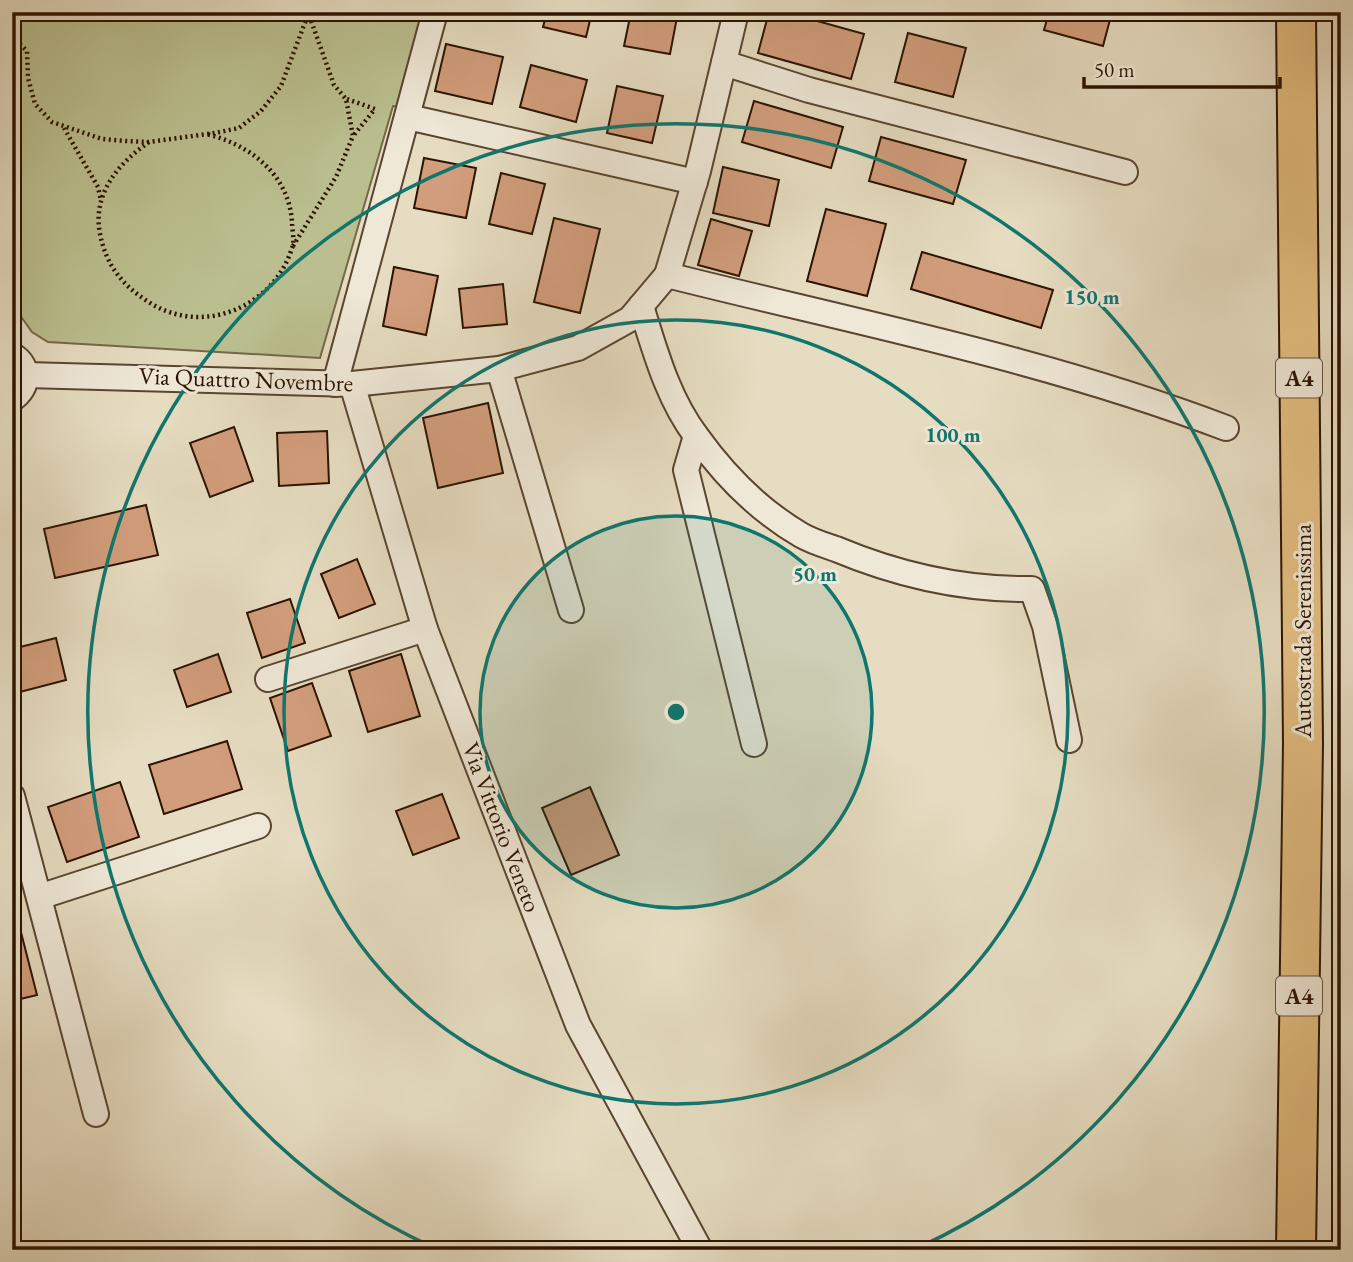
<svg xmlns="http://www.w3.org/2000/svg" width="1353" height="1262" font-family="'EB Garamond',serif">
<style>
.green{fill:#bbbf8f;stroke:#736948;stroke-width:2}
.building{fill:#d29d7c;stroke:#2b1300;stroke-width:2}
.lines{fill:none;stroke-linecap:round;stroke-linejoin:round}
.minor-casing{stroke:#5a4530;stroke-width:28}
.motorway-casing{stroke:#2b1300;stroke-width:42}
.path{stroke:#2b1300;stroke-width:4.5;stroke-dasharray:2 3.5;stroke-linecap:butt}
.minor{stroke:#efe8d7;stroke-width:24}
.motorway{stroke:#e3be80;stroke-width:38}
.ring{fill:none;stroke:#0f766e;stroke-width:3.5}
.labels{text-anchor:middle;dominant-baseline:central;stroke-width:6;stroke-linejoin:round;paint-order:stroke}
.shield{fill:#efe8d7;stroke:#665340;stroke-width:2}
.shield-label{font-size:23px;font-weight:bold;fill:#2b1300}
.street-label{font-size:24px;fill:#2b1300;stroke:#efe8d7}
.centre{fill:#0f766e;stroke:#efe8d7;stroke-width:3.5}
.ring-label{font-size:21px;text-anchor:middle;font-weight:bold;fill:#0f766e;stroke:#efe8d7;stroke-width:6;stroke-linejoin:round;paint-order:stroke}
</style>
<rect width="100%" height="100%" fill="#e6dcc1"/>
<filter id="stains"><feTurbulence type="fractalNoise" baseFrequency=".00286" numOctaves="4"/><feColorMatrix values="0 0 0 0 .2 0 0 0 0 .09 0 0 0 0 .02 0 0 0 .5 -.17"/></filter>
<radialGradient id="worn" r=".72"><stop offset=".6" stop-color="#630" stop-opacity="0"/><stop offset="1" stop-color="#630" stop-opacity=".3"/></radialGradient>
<path class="green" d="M 12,12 L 425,12 L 402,107 L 393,106 L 320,358 L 48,342 L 32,332 L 12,304 Z"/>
<g class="building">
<path d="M 478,12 L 511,12 L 509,20 Z"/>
<path d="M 547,12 L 592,12 L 586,37 L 543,27 Z"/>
<path d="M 631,12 L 678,12 L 670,54 L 624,46 Z"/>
<path d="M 769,12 L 785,12 L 864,34 L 851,79 L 758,53 Z"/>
<path d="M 1049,12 L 1112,12 L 1103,46 L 1044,30 Z"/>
<path d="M 908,33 L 966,48 L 953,97 L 895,82 Z"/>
<path d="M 446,44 L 503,57 L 492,104 L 435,91 Z"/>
<path d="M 531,65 L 587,80 L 576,122 L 520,107 Z"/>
<path d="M 617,86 L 663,96 L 652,143 L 607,133 Z"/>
<path d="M 754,101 L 843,127 L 831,168 L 742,142 Z"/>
<path d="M 881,137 L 966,160 L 953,204 L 869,181 Z"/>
<path d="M 424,158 L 476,168 L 466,218 L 414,208 Z"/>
<path d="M 723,167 L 779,180 L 769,226 L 713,213 Z"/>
<path d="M 501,173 L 545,184 L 532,234 L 489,224 Z"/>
<path d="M 826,209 L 886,224 L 867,296 L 807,281 Z"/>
<path d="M 554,218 L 600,229 L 580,313 L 534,302 Z"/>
<path d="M 711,219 L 752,231 L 739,276 L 698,265 Z"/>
<path d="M 922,252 L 1053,290 L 1041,328 L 911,289 Z"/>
<path d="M 394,267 L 438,276 L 426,335 L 383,326 Z"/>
<path d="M 503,284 L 507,324 L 463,328 L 459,289 Z"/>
<path d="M 488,403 L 503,473 L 438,488 L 423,418 Z"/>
<path d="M 234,427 L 253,481 L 210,497 L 190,443 Z"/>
<path d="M 327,431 L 329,483 L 279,486 L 277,433 Z"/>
<path d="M 146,505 L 158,555 L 55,578 L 44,529 Z"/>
<path d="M 357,559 L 375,604 L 339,618 L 321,574 Z"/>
<path d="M 290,599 L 305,643 L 262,658 L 247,613 Z"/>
<path d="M 56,638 L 66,680 L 16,693 L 12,649 Z"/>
<path d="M 218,654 L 231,692 L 187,707 L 174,670 Z"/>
<path d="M 401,654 L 420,716 L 368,732 L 349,671 Z"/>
<path d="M 312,683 L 331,736 L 288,751 L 270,698 Z"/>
<path d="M 227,741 L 242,789 L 164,814 L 149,765 Z"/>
<path d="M 120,782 L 139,837 L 67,862 L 48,807 Z"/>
<path d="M 590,787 L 619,855 L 571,875 L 542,808 Z"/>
<path d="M 442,794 L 459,838 L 413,855 L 396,811 Z"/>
<path d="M 12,897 L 37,995 L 12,1001 Z"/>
</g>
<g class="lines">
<g class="minor-casing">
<g id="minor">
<path d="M 724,63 L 809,90 L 1125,172"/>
<path d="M 408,117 L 695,182"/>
<path d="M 667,275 C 854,322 1045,359 1226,428"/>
<path d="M 641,306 C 655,351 668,399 697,437 C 725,476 760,511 801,535 C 811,541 824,545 836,549 C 898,575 964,590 1032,589 L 1045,626 L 1069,740"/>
<path d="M 12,355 C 31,366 29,388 12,399"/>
<path d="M 499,369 L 571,610"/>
<path d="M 26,375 L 352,384 L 499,369 L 578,348 L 630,319 L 667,275 L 698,171 L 736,12"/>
<path d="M 335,384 L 435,12"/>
<path d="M 352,384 L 425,629 L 578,1025 L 700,1250"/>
<path d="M 696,436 L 686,470 L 754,744"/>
<path d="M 268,679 L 425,629"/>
<path d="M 12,796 L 96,1114"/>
<path d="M 39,897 L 258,826"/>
</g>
</g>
<g class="motorway-casing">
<path id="motorway" d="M 1296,12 L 1303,743 L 1296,1250"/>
</g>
<g class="path">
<path d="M 12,36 L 27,51 L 28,78 L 35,104 L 52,122 L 102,139 L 125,141 L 149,142 L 215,133 L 239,128 L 261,111 L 281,86 L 309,12"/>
<path d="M 347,99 L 375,109 L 353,136"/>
<path d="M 64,128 L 98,187 L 101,201"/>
<path d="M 149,142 C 119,163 92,193 100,234 C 106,264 121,284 147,301 C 200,337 273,309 292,248 C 295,241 292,230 292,222 C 289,174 249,144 206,134"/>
<path d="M 293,246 L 336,177 L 353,136 L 346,99 L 334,85 L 309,15"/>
</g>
<use href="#minor" class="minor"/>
<use href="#motorway" class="motorway"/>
</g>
<circle cx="676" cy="712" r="196" fill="#0f766e" fill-opacity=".12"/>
<g class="ring">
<circle cx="676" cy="712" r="196"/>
<circle cx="676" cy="712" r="392"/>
<path d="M437 1249A588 588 0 1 1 915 1249"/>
</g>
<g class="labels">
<g class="shield">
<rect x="1276" y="358.5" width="46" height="39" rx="5"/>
<rect x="1276" y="976.5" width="46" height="39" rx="5"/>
</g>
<g class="shield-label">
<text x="1299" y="378">A4</text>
<text x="1299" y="996">A4</text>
</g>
<g class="street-label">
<text transform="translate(246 379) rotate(2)">Via Quattro Novembre</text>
<text transform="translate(1302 631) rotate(-90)">Autostrada Serenissima</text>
<text transform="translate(502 827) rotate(69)">Via Vittorio Veneto</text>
</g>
</g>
<circle cx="676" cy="712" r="10" class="centre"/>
<g class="ring-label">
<text x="1092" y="304">150 m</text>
<text x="953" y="442">100 m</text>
<text x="815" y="581">50 m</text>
</g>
<rect width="1353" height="1262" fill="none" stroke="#e6dcc1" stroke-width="42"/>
<rect x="14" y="14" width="1325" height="1234" fill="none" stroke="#2b1300" stroke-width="3.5"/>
<rect x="21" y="21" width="1311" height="1220" fill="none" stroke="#2b1300" stroke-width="2"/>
<path d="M1084 77v10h196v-10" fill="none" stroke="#2b1300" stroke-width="3.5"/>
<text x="1094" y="77" font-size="21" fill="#2b1300" stroke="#efe8d7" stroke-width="5" paint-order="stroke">50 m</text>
<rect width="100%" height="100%" filter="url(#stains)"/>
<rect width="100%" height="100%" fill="url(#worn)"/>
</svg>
